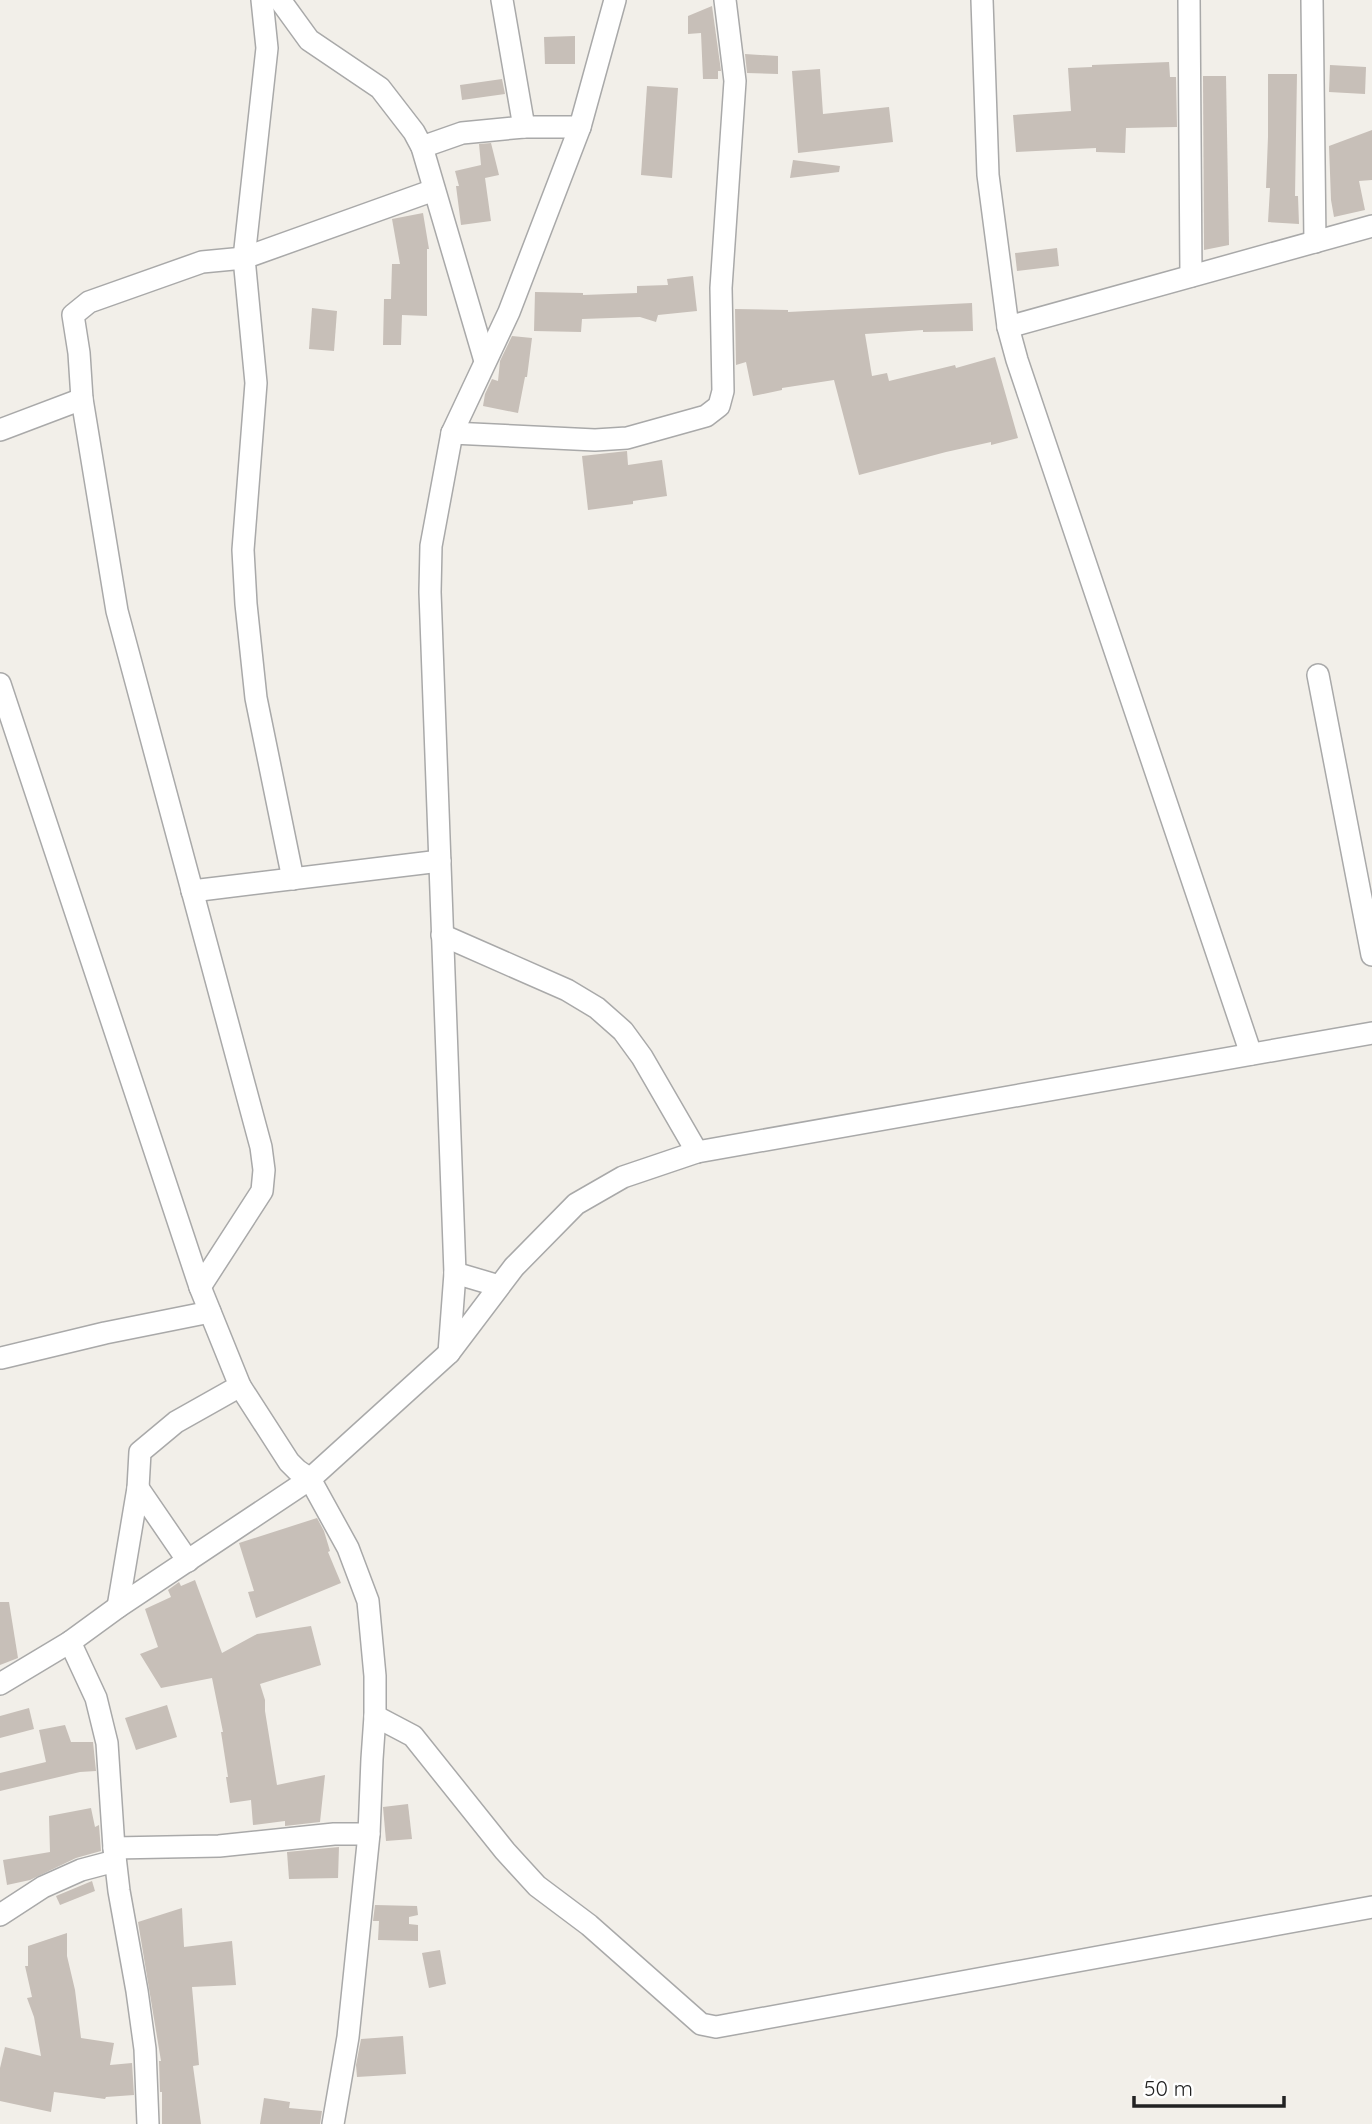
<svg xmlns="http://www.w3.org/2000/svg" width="1372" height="2124" font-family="Quicksand,sans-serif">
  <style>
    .building { fill: #c7bfb8 }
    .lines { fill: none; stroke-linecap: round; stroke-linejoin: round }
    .street-casing { stroke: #a9a9a9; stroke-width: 24 }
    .street { stroke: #fff; stroke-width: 21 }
  </style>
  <rect width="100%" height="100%" fill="#f2efe9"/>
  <g class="building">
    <polygon points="712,6 721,71 718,71 718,79 703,79 701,33 688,34 688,16"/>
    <polygon points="575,36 575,64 545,64 544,37"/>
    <polygon points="745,54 778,56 778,74 747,73"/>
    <polygon points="1169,62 1170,77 1176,77 1177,127 1126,128 1125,153 1096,152 1096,148 1016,152 1013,115 1071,111 1068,68 1092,67 1092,65"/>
    <polygon points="1330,65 1366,67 1365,94 1329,92"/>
    <polygon points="820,69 823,114 889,107 893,142 798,153 792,71"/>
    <polygon points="1268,74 1297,74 1295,196 1298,196 1299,224 1268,222 1270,188 1266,188 1268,137"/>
    <polygon points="1203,76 1226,76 1229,245 1204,250"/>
    <polygon points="502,79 505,94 462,100 460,85"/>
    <polygon points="647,86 678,88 672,178 641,175"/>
    <polygon points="1372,130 1372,180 1359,181 1365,210 1334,217 1331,200 1329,146"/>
    <polygon points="491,143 499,175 485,178 491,221 461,225 456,186 459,186 455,171 481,165 479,144"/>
    <polygon points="793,160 840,166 839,172 790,178"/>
    <polygon points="423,213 429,249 427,249 427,316 402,315 401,345 383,345 384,299 391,299 392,264 400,264 392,219"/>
    <polygon points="1057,248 1059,266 1017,271 1015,253"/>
    <polygon points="693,276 697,311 658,315 656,322 640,317 582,319 581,332 534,331 535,292 583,293 583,295 637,293 637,286 668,285 667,279"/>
    <polygon points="972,303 973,331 923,332 923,330 865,334 872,376 887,373 889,381 955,365 956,368 995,357 1018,438 991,445 991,442 946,452 859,475 834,380 782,388 782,390 753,396 746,362 736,365 735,309 788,310 788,312"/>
    <polygon points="312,308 337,311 334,351 309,349"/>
    <polygon points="512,336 532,338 527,377 525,377 518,413 483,406 485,394 492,379 498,381 500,361"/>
    <polygon points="627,451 628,465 662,460 667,496 633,501 633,504 588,510 582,456"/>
    <polygon points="317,1518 324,1531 330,1551 328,1552 341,1583 256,1618 248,1592 254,1591 239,1543"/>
    <polygon points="195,1580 222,1653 257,1634 311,1626 321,1665 260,1684 265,1700 265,1711 277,1785 325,1775 320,1822 285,1826 285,1821 253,1825 251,1800 230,1803 226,1777 228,1777 221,1732 223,1732 212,1678 161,1688 140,1654 158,1647 145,1609 171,1597 168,1590 179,1582 181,1586"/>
    <polygon points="0,1602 9,1602 18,1658 0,1665"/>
    <polygon points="167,1705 177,1737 136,1750 125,1718"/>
    <polygon points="29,1708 34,1729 0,1738 0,1716"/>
    <polygon points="65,1725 71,1742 93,1742 96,1771 80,1772 0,1791 0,1773 46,1762 39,1730"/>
    <polygon points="408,1804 412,1839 386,1841 383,1807"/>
    <polygon points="91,1808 95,1827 99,1825 101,1851 76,1858 30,1880 7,1885 3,1860 50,1852 49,1816"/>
    <polygon points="339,1847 338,1878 289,1879 287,1852"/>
    <polygon points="92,1881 95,1891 60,1905 56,1896"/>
    <polygon points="375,1905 417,1906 418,1915 409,1917 409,1924 418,1925 418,1941 378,1940 379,1921 373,1921"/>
    <polygon points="182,1908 184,1947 232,1941 236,1985 192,1987 199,2065 193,2066 201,2124 162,2124 162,2092 160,2092 159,2061 161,2061 138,1922"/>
    <polygon points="67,1933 67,1956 75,1990 81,2038 114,2043 110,2065 132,2063 134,2095 106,2097 105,2099 54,2092 51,2112 0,2101 0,2068 5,2047 41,2056 34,2017 27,1998 32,1997 25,1966 28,1966 28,1946"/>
    <polygon points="440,1950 446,1984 429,1988 422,1953"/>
    <polygon points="403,2036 406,2074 357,2077 356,2065 361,2039"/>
    <polygon points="264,2098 290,2102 289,2108 322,2111 320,2124 260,2124"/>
  </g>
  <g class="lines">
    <defs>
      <g id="street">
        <polyline points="262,0 267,48 244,258 256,383 243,550 246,604 256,698 293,879"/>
        <polyline points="280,0 309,40 380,88 414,132 422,147 485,361"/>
        <polyline points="502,0 524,127"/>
        <polyline points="982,0 988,175 1008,327 1017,360 1251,1054"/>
        <polyline points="1189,0 1191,276"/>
        <polyline points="1312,0 1315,242"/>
        <polyline points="422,147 462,133 524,127 580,127"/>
        <polyline points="1008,327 1372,226"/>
        <polyline points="0,430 82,399"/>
        <polyline points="452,433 595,440 627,438 706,416 719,406 723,391 721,288 735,81 725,0"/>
        <polyline points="1318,675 1372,955"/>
        <polyline points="0,684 200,1287 240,1386 289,1462 297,1470 310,1479 348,1548 368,1601 375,1676 375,1716 372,1759 369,1834 348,2037 333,2124"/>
        <polyline points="192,891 440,861"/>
        <polyline points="442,935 567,990 597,1008 623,1031 642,1057 697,1152"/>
        <polyline points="455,1273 499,1286"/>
        <polyline points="200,1287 262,1191 264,1170 261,1147 117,611 82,399 79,353 73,315 89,302 202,262 244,258 434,190"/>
        <polyline points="449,1353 455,1273 430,592 431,546 452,433 509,312 580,127 615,0"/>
        <polyline points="1,1358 105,1333 210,1312"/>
        <polyline points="138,1488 188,1561"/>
        <polyline points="118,1607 138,1488 140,1452 176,1422 240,1386"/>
        <polyline points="70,1642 96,1698 107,1743 114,1848 119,1891 137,1991 145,2049 148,2124"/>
        <polyline points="0,1684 70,1642 118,1607 310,1479 449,1353 514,1267 576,1204 623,1177 697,1152 1372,1033"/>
        <polyline points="375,1716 413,1736 505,1851 537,1886 589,1925 701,2024 716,2027 1372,1907"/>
        <polyline points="114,1848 219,1846 334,1834 369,1834"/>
        <polyline points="0,1915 43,1887 81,1870 115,1861"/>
      </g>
    </defs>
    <use href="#street" class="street-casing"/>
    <use href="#street" class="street"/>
  </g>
  <path d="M1134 2096v10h150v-10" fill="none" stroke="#222222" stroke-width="3.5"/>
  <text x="1144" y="2096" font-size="21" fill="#222222" stroke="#ffffff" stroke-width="5" paint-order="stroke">50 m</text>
</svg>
